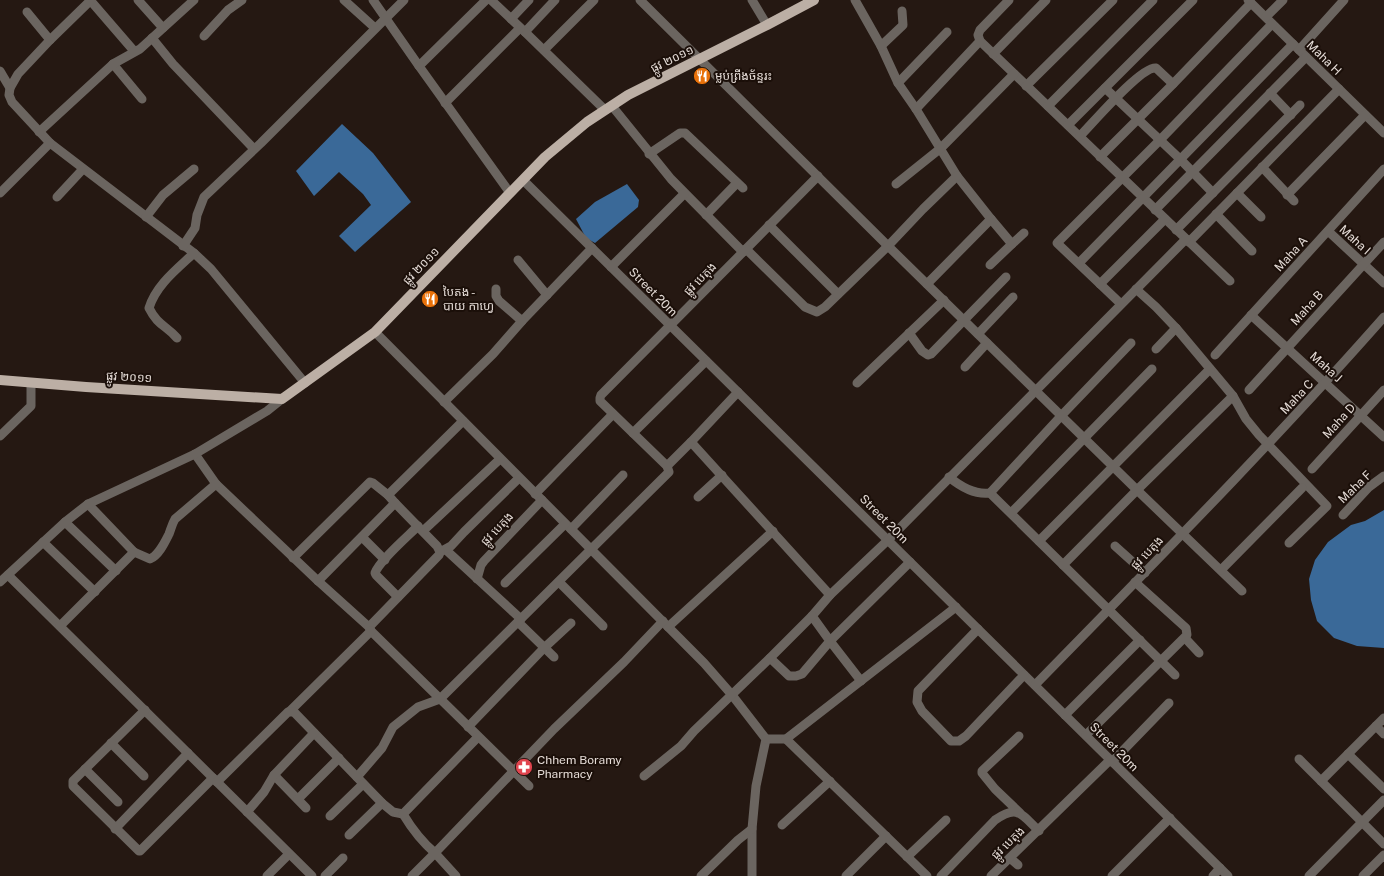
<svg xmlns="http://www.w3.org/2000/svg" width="1384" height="876" font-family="'Public Sans','Noto Sans Khmer',sans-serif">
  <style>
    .water { fill: #3a6998 }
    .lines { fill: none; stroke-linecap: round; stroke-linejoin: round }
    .minor { stroke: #6b6560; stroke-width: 9 }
    .major { stroke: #bcafa5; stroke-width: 10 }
    .labels { text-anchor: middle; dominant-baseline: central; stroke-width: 4; stroke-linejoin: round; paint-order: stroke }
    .street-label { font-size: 12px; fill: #e4dbd6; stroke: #1b0f09 }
    .poi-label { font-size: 12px; fill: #e4dbd6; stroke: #1b0f09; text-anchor: start }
  </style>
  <rect width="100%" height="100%" fill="#251812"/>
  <g class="water">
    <polygon points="342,124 373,153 411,202 355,252 339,236 371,205 363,194 339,172 314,196 296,171"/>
    <polygon points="627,184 639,200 638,207 595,243 586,238 576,219 595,202"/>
    <polygon points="1384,510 1384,648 1357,646 1334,638 1317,621 1311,600 1309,579 1315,560 1328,542 1351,525 1365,521"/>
  </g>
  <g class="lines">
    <g class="minor">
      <polyline points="90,0 134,51"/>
      <polyline points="91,0 50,40 18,74 10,88 9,95 12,102 50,143 194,253 211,269 305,383"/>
      <polyline points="138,0 163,28"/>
      <polyline points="344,0 375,28"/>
      <polyline points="373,0 419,66"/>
      <polyline points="486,0 419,66 510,193"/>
      <polyline points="491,0 525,32 555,0"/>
      <polyline points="640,0 888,246 1137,490 1242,591"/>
      <polyline points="752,0 767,25"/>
      <polyline points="855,0 881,46 898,83 916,109 957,176 991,219 1012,244 990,265"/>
      <polyline points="1009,0 980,30 978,35 980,41 1230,281"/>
      <polyline points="1248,0 1384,133"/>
      <polyline points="27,12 50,40"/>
      <polyline points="1266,17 1283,0"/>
      <polyline points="511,19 529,0"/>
      <polyline points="525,32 605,110"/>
      <polyline points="204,36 228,10 242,0"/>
      <polyline points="152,38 173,64 254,149"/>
      <polyline points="881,46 901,27 903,25 902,11"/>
      <polyline points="544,50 594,0"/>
      <polyline points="1299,50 1344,0"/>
      <polyline points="993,54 1046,0"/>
      <polyline points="113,64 142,99"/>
      <polyline points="0,71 10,88"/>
      <polyline points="898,83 947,32"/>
      <polyline points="1026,86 1113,0"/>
      <polyline points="1105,88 1180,159 1213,193"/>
      <polyline points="1270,93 1291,115"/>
      <polyline points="445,103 520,28"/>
      <polyline points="612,106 671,179 743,252"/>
      <polyline points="1048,106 1153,0"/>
      <polyline points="916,109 980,41"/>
      <polyline points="1068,125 1193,0"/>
      <polyline points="39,132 113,64 140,49 194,0"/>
      <path d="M1080 136C1092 124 1141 66 1156 68L1173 84"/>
      <polyline points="649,154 680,133 685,133 743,188"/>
      <polyline points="1100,157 1173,84 1251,3"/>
      <polyline points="1262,167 1294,201"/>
      <polyline points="818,176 746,249 805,307 817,312 825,307 888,246 923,209 957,176"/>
      <polyline points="523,180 1228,876"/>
      <polyline points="896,184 941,148 1014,74"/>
      <polyline points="0,193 50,143"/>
      <polyline points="1237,193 1261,217"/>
      <polyline points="1287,195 1365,115"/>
      <polyline points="57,197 83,169"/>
      <polyline points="1155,210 1306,57"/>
      <polyline points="1216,214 1252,251"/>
      <polyline points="706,215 737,183"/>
      <polyline points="146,217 163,195 194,169"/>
      <polyline points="769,225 838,294"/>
      <polyline points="1176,230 1300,105"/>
      <polyline points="1328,231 1384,283"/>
      <polyline points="1189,242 1339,89"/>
      <polyline points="1012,244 1024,233"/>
      <polyline points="183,246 195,228 197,215 204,197 261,143 404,0"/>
      <polyline points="518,260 547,295"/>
      <polyline points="1079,263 1293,44"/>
      <polyline points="611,267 684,194"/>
      <polyline points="927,284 991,219"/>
      <polyline points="1100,284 1165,219"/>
      <polyline points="496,289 496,296 499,301 522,321 592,248"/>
      <polyline points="1136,289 1156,307 1176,328 1233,396 1246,419 1259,435 1327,506 1289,543"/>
      <polyline points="1121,304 1057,243 1160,140 1272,24"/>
      <polyline points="1251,315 1384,437"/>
      <polyline points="375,332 704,663 732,695 766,739 756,786 752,829 752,876"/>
      <polyline points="909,333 922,351 928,355 931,354 1006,277"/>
      <polyline points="978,334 1013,297"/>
      <path d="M177 338C166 325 158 326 149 308 156 285 177 269 194 253"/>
      <polyline points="1156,349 1176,328"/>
      <polyline points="1215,355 1384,169"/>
      <polyline points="965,367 987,343"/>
      <polyline points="857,383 944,300"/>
      <polyline points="1249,390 1384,242"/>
      <polyline points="444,402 493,354 522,321"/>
      <polyline points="633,433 706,361"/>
      <polyline points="0,436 31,406 31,383"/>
      <polyline points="691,442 830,595"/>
      <polyline points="195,454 216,484 318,581 369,627 371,631 529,786"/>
      <polyline points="667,466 691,442 738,392"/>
      <polyline points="1312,469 1384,390"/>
      <path d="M949 477C961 487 975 495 990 493L1175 675"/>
      <polyline points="990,493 1061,416 1131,343"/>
      <polyline points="535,494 613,414"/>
      <polyline points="698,497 722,475"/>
      <path d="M88 504 134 552 150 559C159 555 165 542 169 534 171 529 172 524 175 519L216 484"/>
      <polyline points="1011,513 1152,369"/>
      <polyline points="1343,515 1369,487 1384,476"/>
      <polyline points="65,522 116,571"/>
      <polyline points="571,529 623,475"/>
      <polyline points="423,531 500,459"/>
      <polyline points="362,537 385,560"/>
      <polyline points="1039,541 1210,369"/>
      <polyline points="43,542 95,592"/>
      <polyline points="1115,546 1145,573"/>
      <polyline points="446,550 521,619"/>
      <polyline points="440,552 451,546 464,532 519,478"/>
      <polyline points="293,558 370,482 373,483 388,495"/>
      <polyline points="1063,565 1137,490 1233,396"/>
      <polyline points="1221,570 1302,488"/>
      <polyline points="8,575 312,876"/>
      <polyline points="477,579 481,565 484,561 542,500"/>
      <polyline points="318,581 395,503 388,495 463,421"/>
      <polyline points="0,582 65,522 88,504 195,454 267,411 282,399"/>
      <polyline points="559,582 603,626"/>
      <polyline points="505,583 565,524"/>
      <path d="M398 597 376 575 375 573C379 561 408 536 418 526"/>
      <polyline points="518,622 554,657"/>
      <polyline points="60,626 134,552"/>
      <polyline points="369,627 439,555 440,552 437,546 395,503"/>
      <polyline points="668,627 773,531"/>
      <polyline points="978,629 918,691 917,702 922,711 951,741 959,741 966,736 1024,675"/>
      <polyline points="1185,638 1199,653"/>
      <polyline points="770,658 789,676 796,676 802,674 830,641 812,616 830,595 888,540 1186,239"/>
      <polyline points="861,681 830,641 910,562"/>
      <path d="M1035 685C1153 564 1272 444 1384 317"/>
      <polyline points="145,710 73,781 73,786 139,851 140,851 213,778"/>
      <polyline points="290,711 371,631"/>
      <polyline points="1065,715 1140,640"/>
      <polyline points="1376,726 1384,734"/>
      <polyline points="468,727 544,648 571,623"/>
      <polyline points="1086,735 1187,635 1186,628 1135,582"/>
      <polyline points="1019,736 982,771 982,773 995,789 1020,813"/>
      <polyline points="766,739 786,739 956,607"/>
      <polyline points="786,739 927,876"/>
      <polyline points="111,743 144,776"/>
      <polyline points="1348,754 1384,789"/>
      <polyline points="1299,759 1384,844"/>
      <polyline points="1112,762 1169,703"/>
      <polyline points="85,769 118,802"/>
      <polyline points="274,775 306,808"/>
      <polyline points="644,776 681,746 694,731 770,658 812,616"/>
      <polyline points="357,777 382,748 393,727 418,707 440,699 669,472 667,466 600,401 600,398 601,395 746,249"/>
      <polyline points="1321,781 1384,718"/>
      <polyline points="217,782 288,712 294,712 382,803 393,812 403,814"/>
      <polyline points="298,799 339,758"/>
      <polyline points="247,812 264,792 274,775 314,733"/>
      <path d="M403 814C412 829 421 841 435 853L554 729 624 662 663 621"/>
      <polyline points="403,814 478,737"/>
      <polyline points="330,816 363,784"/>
      <polyline points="782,825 830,781"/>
      <polyline points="115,829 188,753"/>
      <polyline points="349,835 382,803"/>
      <polyline points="907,857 946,820"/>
      <polyline points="1010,858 1018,865"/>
      <polyline points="267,876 289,854"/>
      <polyline points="325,876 343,858"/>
      <polyline points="412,876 435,853 456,876"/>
      <polyline points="701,876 738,840 752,829"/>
      <polyline points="846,876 886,836"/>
      <path d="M941 876 995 820C1018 804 1021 814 1039 831"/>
      <polyline points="991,876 1110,760"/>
      <polyline points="1112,876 1170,818"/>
      <polyline points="1213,876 1220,868"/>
      <polyline points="1309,876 1384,800"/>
      <polyline points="1363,876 1384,855"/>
    </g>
    <polyline class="major" points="0,380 86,387 282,399 375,332 545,157 587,122 628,95 767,25 814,0"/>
  </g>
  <defs>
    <symbol id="restaurant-disc" viewBox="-11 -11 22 22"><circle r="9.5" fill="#e8710a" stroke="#1b0f09"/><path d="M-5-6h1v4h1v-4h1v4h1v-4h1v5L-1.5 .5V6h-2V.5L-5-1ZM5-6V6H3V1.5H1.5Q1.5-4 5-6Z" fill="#fff"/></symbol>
    <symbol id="pharmacy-disc" viewBox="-11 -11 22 22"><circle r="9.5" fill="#e0444e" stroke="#1b0f09"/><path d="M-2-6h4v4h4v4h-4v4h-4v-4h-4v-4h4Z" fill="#fff"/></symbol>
  </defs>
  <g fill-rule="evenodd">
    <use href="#restaurant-disc" x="692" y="66" width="20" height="20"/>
    <use href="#restaurant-disc" x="420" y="289" width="20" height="20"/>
    <use href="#pharmacy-disc" x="514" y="757" width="20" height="20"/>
  </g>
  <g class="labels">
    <g class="street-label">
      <text transform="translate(1324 58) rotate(44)">Maha H</text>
      <text transform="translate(672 59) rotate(-26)">ផ្លូវ ២០១១</text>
      <text transform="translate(1355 240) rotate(42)">Maha I</text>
      <text transform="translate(1291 254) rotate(-48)">Maha A</text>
      <text transform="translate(421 266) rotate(-46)">ផ្លូវ ២០១១</text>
      <text transform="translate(700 279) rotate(-45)">ផ្លូវ បេតុង</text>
      <text transform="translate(653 292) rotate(45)">Street 20m</text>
      <text transform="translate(1307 308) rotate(-48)">Maha B</text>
      <text transform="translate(1326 367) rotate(42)">Maha J</text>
      <text transform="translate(129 377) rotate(3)">ផ្លូវ ២០១១</text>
      <text transform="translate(1297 397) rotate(-47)">Maha C</text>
      <text transform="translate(1339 421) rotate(-48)">Maha D</text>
      <text transform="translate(1355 487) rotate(-44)">Maha F</text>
      <text transform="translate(884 519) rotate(45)">Street 20m</text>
      <text transform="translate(497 529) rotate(-46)">ផ្លូវ បេតុង</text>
      <text transform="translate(1147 553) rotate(-46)">ផ្លូវ បេតុង</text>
      <text transform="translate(1114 747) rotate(45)">Street 20m</text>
      <text transform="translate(1008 843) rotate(-44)">ផ្លូវ បេតុង</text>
    </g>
    <g class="poi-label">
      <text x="715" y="76">ម្លប់ព្រីងច័ន្ទរះ</text>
      <text x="443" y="292">បៃតង -<tspan x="443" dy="14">បាយ កាហ្វេ</tspan></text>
      <text x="537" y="760">Chhem Boramy<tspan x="537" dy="14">Pharmacy</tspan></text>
    </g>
  </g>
</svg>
